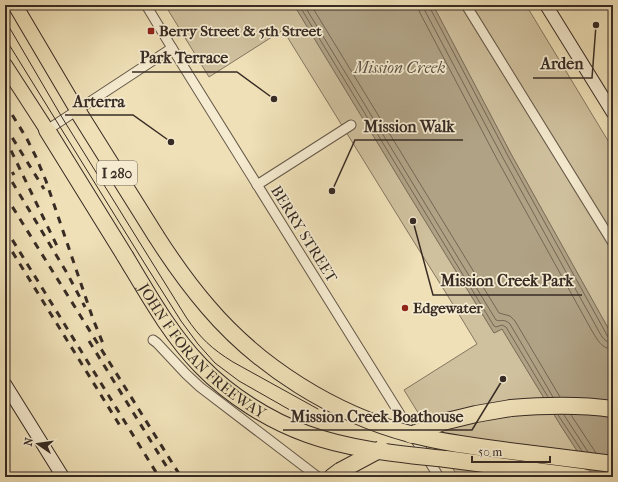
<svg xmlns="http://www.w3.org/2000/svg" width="618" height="482" font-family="'IM FELL French Canon',serif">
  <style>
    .green { fill: #d0c19e; stroke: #847661 }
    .water { fill: #b0a285; stroke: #80725e }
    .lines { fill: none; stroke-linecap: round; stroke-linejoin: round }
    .shore { stroke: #746654; stroke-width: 1 }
    .street-casing { stroke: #655849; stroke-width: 11 }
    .secondary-casing { stroke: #372b24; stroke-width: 14 }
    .primary-casing { stroke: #372b24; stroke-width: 16 }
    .highway-casing { stroke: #372b24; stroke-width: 18 }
    .street { stroke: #f5ebd0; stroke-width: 9 }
    .secondary { stroke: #f5ebd0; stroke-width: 12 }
    .primary { stroke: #efe0b7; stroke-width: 14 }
    .highway { stroke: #efe0b7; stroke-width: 16 }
    .tram { stroke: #372b24; stroke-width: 1 }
    .rail { stroke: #372b24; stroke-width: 3; stroke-dasharray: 7 7; stroke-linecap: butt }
    .highway-bridge-casing { stroke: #372b24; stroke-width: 18; stroke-linecap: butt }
    .highway-bridge { stroke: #efe0b7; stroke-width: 16 }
    .poi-dot { fill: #8f2418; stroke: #f5ebd0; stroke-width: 1.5 }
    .labels { text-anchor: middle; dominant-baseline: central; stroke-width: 3.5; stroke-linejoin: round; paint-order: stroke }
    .shield { fill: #f5ebd0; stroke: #706558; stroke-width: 1 }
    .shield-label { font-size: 14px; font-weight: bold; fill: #372b24 }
    .poi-label { font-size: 15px; font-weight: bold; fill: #372b24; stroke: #f5ebd0; text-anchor: start }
    .street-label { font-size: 15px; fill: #372b24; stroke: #f5ebd0 }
    .water-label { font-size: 16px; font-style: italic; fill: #5b4f41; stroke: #f5ebd0 }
    .leader { fill: none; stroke: #372b24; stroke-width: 1.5 }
    .callout-dot { fill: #372b24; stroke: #f5ebd0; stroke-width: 1.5 }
    .callout-label { font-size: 16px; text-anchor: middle; font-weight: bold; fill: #372b24; stroke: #f5ebd0; stroke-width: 3.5; stroke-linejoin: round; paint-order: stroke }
  </style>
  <rect width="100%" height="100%" fill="#efe0b7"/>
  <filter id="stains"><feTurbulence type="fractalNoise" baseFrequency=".005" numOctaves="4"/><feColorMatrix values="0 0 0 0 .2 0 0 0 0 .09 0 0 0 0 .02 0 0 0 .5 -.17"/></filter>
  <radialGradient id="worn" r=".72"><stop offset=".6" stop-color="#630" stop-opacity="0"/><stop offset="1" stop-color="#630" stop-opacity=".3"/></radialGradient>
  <g class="green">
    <polygon points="165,5 294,5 408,193 494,333 502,329 561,426 594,477 458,477 404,390 477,344 446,293 414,242 283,30 209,77"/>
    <polygon points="433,5 526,5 613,149 613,337 511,154"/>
  </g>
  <polygon class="water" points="294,5 433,5 511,154 613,337 613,477 594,477 561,426 502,329 494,333 408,193"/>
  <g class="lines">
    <g class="shore">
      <polyline points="299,5 494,326 496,327 502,325 506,327 548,397"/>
      <path d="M304 5 496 320C501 322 504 318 510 324L553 397"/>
      <polyline points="311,5 499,313 510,316 515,321 560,397"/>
      <path d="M418 5 420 13 498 161 592 331C598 340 601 349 613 349"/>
      <path d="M424 5 425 11 503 158 597 328C601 335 604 343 613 343"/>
      <polyline points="429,5 430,8 508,156 602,326 608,337 613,338"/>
      <polyline points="558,415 582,451"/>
      <polyline points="564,415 588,452"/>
      <polyline points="571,415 596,453"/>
    </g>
    <defs>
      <g id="street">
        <polyline points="146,5 172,48 439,477"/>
        <polyline points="466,5 613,243"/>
        <polyline points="47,130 172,48"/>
        <polyline points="257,185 351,125"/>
        <polyline points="153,340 157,343 186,374 200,387 318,477"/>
      </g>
      <g id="secondary">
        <polyline points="546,5 613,113"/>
        <polyline points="5,384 63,477"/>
      </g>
      <g id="primary">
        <polyline points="15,5 77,110"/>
        <polyline points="5,65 47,130"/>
      </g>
      <g id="highway">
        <polyline points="77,110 156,236"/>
        <polyline points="47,130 125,256"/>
        <path d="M511 408C546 405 578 404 613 409"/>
        <polyline points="332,477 340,471"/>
      </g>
    </defs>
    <use href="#street" class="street-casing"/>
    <use href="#secondary" class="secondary-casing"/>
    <use href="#primary" class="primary-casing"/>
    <use href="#highway" class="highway-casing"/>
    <use href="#street" class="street"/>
    <use href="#secondary" class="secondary"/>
    <use href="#primary" class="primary"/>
    <use href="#highway" class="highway"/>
    <g class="tram">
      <path d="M5 20 63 119 186 317C200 338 212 349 233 362L318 409"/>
      <polyline points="5,38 145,264 181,321 198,344 215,363 239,381 311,422"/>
    </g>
    <g class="rail">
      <polyline points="5,103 27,139 36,157 46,181 93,319 104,346"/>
      <polyline points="5,126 44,189"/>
      <polyline points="5,138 57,246"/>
      <polyline points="5,160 14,175"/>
      <polyline points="5,170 67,273 85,307"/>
      <polyline points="5,195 181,477"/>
      <polyline points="5,228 159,477"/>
      <polyline points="5,240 122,429"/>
      <polyline points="89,341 173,477"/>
    </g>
    <defs>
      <g id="highway-bridge">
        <path d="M156 236C172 261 189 285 208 307 259 367 334 414 410 434 440 442 471 446 502 450 539 455 576 459 613 464"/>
        <path id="s1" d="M125 256C148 294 170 334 201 366 229 395 268 420 307 434 351 450 400 454 446 459 491 465 536 471 582 477"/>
        <polyline points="411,435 443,422 476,414 511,408"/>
        <polyline points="340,471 381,449"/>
      </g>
    </defs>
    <use href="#highway-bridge" class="highway-bridge-casing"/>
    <use href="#highway-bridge" class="highway-bridge"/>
  </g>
  <g class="poi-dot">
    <rect x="147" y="27" width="8" height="8" rx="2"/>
    <circle cx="405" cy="308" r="4"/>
  </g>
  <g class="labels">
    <rect class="shield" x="97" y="161" width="40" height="24" rx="3"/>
    <g class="shield-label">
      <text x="117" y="173">I 280</text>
    </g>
    <g class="poi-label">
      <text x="159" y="31">Berry Street &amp; 5th Street</text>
      <text x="413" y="308">Edgewater</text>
    </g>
    <g class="street-label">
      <text transform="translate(304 234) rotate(58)">BERRY STREET</text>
      <text stroke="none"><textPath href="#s1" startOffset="124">JOHN F FORAN FREEWAY</textPath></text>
    </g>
    <g class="water-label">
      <text x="400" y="67">Mission Creek</text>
    </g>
  </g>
  <path class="leader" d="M274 99L237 72H132M596 25L592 78H533M171 142L133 115H65M332 191L355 140H463M413 221L433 295H582M503 379L472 430H283"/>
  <g class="callout-dot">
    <circle cx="274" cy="99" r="4"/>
    <circle cx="596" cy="25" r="4"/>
    <circle cx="171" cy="142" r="4"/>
    <circle cx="332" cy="191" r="4"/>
    <circle cx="413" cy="221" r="4"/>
    <circle cx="503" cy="379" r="4"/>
  </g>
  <g class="callout-label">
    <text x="184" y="63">Park Terrace</text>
    <text x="562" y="69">Arden</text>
    <text x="99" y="107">Arterra</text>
    <text x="409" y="132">Mission Walk</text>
    <text x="507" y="286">Mission Creek Park</text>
    <text x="377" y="422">Mission Creek Boathouse</text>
  </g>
  <rect width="618" height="482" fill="none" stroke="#efe0b7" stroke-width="20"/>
  <rect x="6" y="6" width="606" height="470" fill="none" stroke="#372b24" stroke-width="2"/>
  <rect x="10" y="10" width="598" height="462" fill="none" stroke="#372b24"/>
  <g transform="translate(38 444) rotate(283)" stroke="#f5ebd0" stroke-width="3" paint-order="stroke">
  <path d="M0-3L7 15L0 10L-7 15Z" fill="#372b24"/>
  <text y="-6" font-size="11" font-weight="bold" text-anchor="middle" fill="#372b24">N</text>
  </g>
  <path d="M472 456v6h78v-6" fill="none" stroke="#372b24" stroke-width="2"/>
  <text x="478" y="456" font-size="12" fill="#372b24" stroke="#f5ebd0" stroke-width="3" paint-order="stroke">50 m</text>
  <rect width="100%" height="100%" filter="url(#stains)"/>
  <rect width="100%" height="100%" fill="url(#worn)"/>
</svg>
